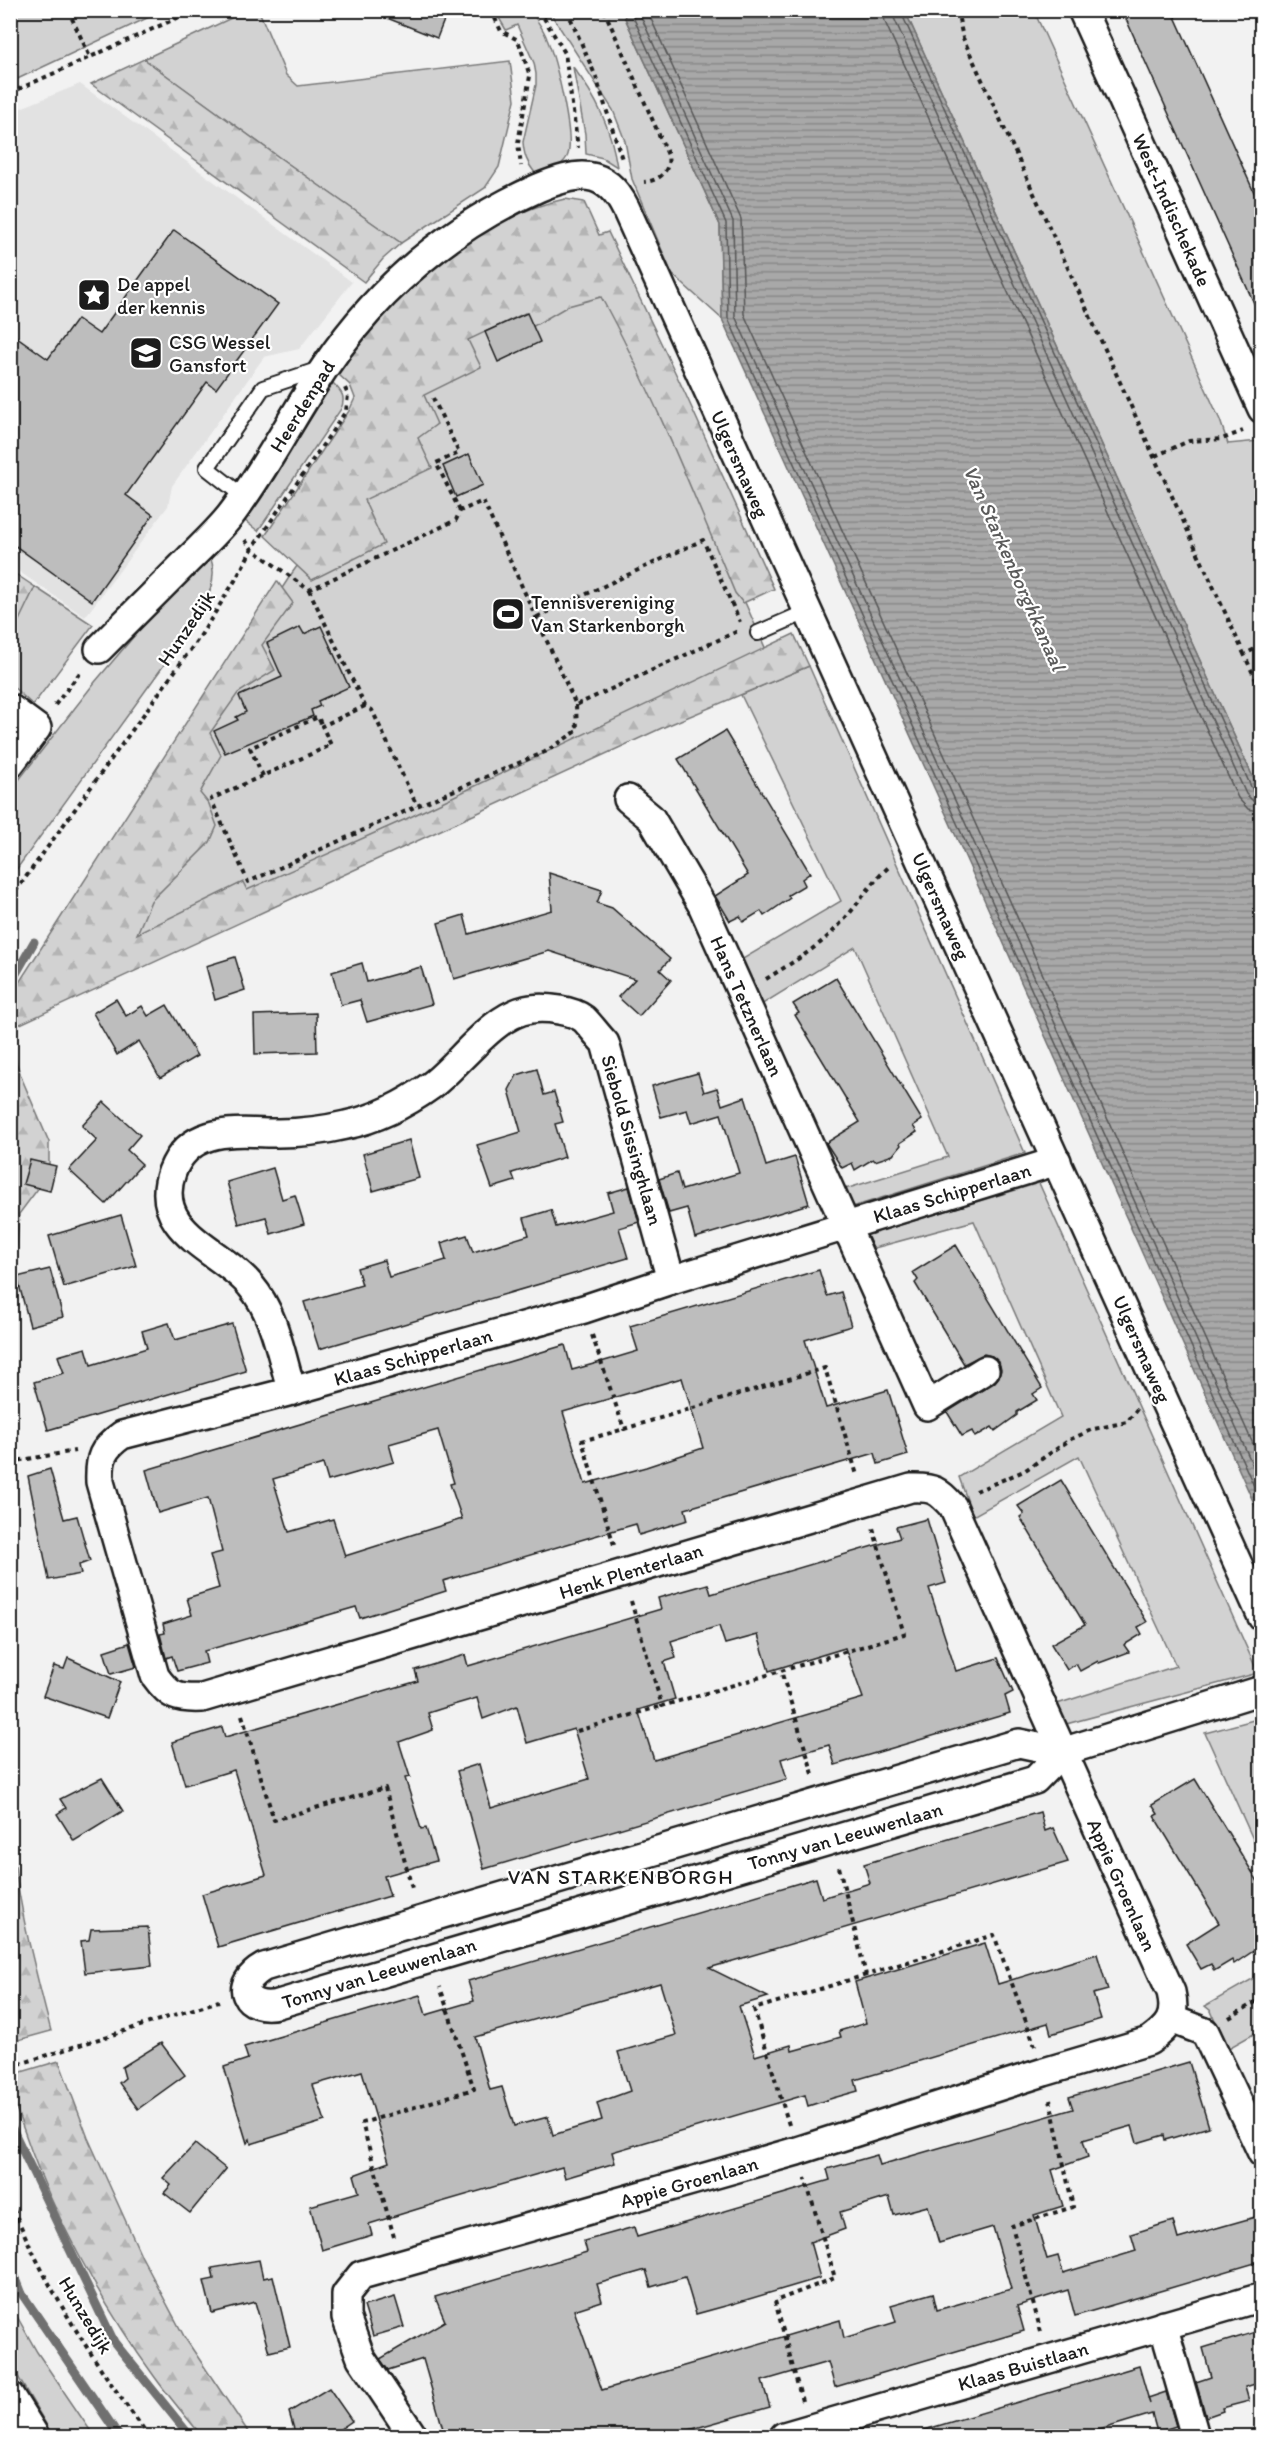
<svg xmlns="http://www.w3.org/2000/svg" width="1272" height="2447" font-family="Itim,sans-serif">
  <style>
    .built { fill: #e2e2e2 }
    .grass { fill: #d2d2d2; stroke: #777; stroke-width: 1.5 }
    .forest { fill: url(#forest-firs); stroke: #777; stroke-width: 1.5 }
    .water { fill: url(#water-rules); stroke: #707070; stroke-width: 1.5 }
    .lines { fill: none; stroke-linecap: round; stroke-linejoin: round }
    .shore { stroke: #545454; stroke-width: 1.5 }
    .stream { stroke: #707070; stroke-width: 9 }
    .building { fill: #bdbdbd; stroke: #1c1c1c; stroke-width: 1.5; fill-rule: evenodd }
    .lane-casing { stroke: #1c1c1c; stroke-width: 18 }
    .street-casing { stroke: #1c1c1c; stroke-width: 32 }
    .path { stroke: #1c1c1c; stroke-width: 4; stroke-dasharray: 4.5 4.5; stroke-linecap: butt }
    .lane { stroke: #fff; stroke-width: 14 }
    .street { stroke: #fff; stroke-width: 27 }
    .labels { text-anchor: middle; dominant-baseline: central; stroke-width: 4.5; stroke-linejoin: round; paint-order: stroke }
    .street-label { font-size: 20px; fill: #1c1c1c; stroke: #fff }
    .poi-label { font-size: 20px; fill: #1c1c1c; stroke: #fff; text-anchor: start }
    .water-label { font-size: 21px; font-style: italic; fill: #5b5b5b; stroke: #fff }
    .neighbourhood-label { font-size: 21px; letter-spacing: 1.5px; fill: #1c1c1c; stroke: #fff }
  </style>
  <defs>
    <pattern id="forest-firs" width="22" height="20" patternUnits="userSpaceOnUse" patternTransform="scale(1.5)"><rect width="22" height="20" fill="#d2d2d2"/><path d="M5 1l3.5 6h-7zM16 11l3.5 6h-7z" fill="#b4b4b4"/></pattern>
    <pattern id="water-rules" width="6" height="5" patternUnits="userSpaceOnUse" patternTransform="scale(1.5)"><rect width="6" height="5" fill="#a8a8a8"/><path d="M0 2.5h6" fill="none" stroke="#888"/></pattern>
  </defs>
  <rect width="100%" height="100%" fill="#f2f2f2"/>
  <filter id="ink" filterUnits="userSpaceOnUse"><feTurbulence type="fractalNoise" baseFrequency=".0167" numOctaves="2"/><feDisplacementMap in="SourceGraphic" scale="12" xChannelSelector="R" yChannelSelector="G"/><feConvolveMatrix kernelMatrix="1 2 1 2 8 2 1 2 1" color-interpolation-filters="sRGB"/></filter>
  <g filter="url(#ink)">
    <polygon class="built" points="80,84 352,282 299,349 264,357 172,486 168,506 85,617 11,566 11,112"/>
    <g class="grass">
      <polygon points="11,10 162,10 162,11 11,82"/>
      <polygon points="246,11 259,11 286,75 298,86 510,61 515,100 499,167 485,188 401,243 280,158 144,59"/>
      <path d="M495 11H531C536 20 544 29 547 39 555 58 576 140 567 157 561 168 546 173 535 173 527 163 524 155 523 142L536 85V74L534 63 517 25 506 30Z"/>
      <polygon points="549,11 624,11 625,18 720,225 722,319 672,274 632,179 625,141 613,110"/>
      <polygon points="905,11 1034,11 1220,420 1228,444 1259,441 1261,446 1261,795"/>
      <path d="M573 67C597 98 611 128 617 167L603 158 586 154 585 134Z"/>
      <polygon points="598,271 767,652 101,961 72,913 290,576 462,334"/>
      <path d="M333 383C342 392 346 397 341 409L258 531 244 520 260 499Z"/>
      <path d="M210 556C221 584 201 609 187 633L11 877V790L95 682 186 575Z"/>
      <polygon points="35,587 93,625 33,705 11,685 11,634"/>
      <polygon points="809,666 1025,1153 846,1209 839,1191 948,1157 855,947 761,1005 741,960 841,901 741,695"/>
      <polygon points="1039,1183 1258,1673 1066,1724 1057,1704 1176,1666 1079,1456 973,1516 959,1477 1061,1417 974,1221 863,1251 857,1238"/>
      <polygon points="1261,1718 1262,1718 1261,1857 1205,1733"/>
      <polygon points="1261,1974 1261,2030 1227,2049 1211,2011 1205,2006"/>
      <polygon points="10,2304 37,2352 94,2436 53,2436 11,2365"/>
    </g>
    <g class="forest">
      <polygon points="144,59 280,158 401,243 383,259 364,282 91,84"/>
      <path d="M565 199 584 202 599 235 608 232 685 393 774 589 743 603 735 593C693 493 653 392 601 297L568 306 532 327 525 313 468 340 481 367 424 395 437 424 418 438 432 468 364 500 384 544 312 580 265 536 349 411 355 398 350 385 338 374C349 356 361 338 375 322 420 269 496 213 565 199Z"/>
      <polygon points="11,571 35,587 12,635 10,634"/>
      <polygon points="277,581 293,603 262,645 275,670 238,693 210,733 221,755 200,793 209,804 217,826 210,842 151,901 137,934 243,882 247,890 406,819 794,634 809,666 664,727 18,1025 11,1047 22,1079 49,1142 49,1174 19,1214 11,1339 11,995"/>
      <polygon points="11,1559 15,1559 18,1574 12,1575 17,1597 14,1678 11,1689"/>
      <path d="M10 1811C13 1886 32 1958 51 2031L11 2042Z"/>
      <path d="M59 2061 88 2138 142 2257 185 2338 251 2436H202C186 2417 169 2397 154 2376 105 2309 53 2215 26 2136 19 2116 10 2096 11 2075Z"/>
    </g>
    <polygon class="water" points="624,11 905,11 1261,795 1261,1519 950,823 722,319 720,225 625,18"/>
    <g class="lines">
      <g class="shore">
        <polyline points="630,10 726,223 728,318 956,821 1262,1504"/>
        <polyline points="638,10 733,221 735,316 963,818 1262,1486"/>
        <polyline points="647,10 741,219 744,314 971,814 1262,1464"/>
        <polyline points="883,10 885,22 1238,798 1248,809 1262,812"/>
        <polyline points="892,10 894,18 1246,794 1253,801 1262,803"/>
        <polyline points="900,10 1253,791 1262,795"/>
      </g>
      <g class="stream">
        <polyline points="10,984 34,942"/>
        <polyline points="10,2124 114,2342 190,2436"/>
        <polyline points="10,2264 22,2294 119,2436"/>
      </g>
    </g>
    <g class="building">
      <polygon points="372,10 448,10 437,38 372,12"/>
      <polygon points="1122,10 1172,10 1262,210 1262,321"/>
      <polygon points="174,230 278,304 216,389 207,382 126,495 153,515 92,601 10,542 10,332 48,359 77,319 99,334"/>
      <polygon points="527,313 540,342 498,362 485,332"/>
      <polygon points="469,454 483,485 456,497 443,466"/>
      <polygon points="321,626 349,687 318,701 320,706 311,710 313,716 225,753 214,731 238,720 236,717 246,712 239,696 282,677 267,643 300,627 304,634"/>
      <polygon points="725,731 810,873 802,879 805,885 788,895 790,898 764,916 761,911 743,922 740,916 730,921 715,896 748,875 678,759"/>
      <polygon points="549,873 602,890 597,903 612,908 670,959 660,970 671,980 639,1016 618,997 635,979 549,951 454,979 438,923 464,915 469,934 552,910"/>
      <polygon points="235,957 245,990 215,1000 206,966"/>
      <polygon points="362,963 367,982 421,967 432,1004 367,1022 360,1000 341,1005 332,972"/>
      <polygon points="836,978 922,1120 913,1126 917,1132 900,1143 901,1145 893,1155 875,1161 873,1159 855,1170 852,1163 842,1168 826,1143 860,1122 795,1015 799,1013 793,1004"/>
      <polygon points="116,999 126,1016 142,1006 148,1016 167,1005 197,1056 160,1078 139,1041 117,1055 93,1013"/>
      <polygon points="316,1013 317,1052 255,1054 254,1015"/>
      <polygon points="537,1069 544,1095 554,1092 563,1122 555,1124 565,1157 512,1173 515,1181 492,1188 477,1145 521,1132 509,1090 517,1075"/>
      <polygon points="698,1073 704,1092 717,1088 722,1105 745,1097 766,1166 795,1157 809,1204 695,1238 687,1208 669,1213 659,1179 677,1173 682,1190 739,1173 721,1114 691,1123 687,1110 661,1117 652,1086"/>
      <polygon points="104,1102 140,1135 127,1150 142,1164 106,1204 69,1170 97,1140 82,1126"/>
      <polygon points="409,1140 419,1178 373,1191 363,1154"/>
      <polygon points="30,1160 56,1166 50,1191 23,1184"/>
      <polygon points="273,1168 282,1199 295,1195 304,1224 271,1234 266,1217 239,1224 227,1182"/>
      <polygon points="629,1187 639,1222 619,1228 628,1258 319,1349 304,1302 362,1285 357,1268 384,1260 389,1277 417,1269 446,1260 441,1243 467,1235 473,1252 529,1235 524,1218 551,1210 556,1227 613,1211 608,1193"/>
      <polygon points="121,1215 136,1266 64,1287 49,1236"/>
      <polygon points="956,1245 1042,1388 1033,1394 1037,1400 1017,1412 1017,1415 995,1431 992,1427 975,1437 972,1431 962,1436 947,1412 994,1383 999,1377 1001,1370 999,1362 992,1356 984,1354 964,1364 915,1283 918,1280 913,1272"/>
      <polygon points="50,1269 63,1317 30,1326 17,1277"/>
      <path d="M819 1270 827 1296 841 1292 851 1326 805 1340 826 1408 888 1390 908 1455 878 1464 875 1453 685 1509 688 1520 639 1535 636 1524 584 1539 443 1581 446 1591 360 1618 356 1607 204 1651 207 1663 177 1671 172 1656 166 1658 160 1634 165 1633 163 1624 192 1615 187 1598 219 1588 210 1555 222 1552 208 1498 158 1513 146 1470 565 1345 572 1370 608 1360 638 1351 630 1326ZM682 1378 703 1448 646 1467 585 1484 563 1412ZM438 1430 454 1483 450 1484 462 1519 345 1556 333 1519 289 1532 273 1479 323 1464 328 1481 394 1462 389 1444Z"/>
      <polygon points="169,1323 175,1340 232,1324 246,1371 48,1430 34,1382 64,1373 58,1356 86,1348 91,1365 147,1348 142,1331"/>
      <polygon points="50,1469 64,1519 77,1516 90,1561 79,1565 81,1574 49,1580 28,1476"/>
      <polygon points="1061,1480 1147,1622 1138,1627 1142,1634 1124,1645 1129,1652 1099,1663 1098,1661 1080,1671 1076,1664 1067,1670 1051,1644 1085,1625 1020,1517 1024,1514 1018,1506"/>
      <path d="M927 1519 946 1583 929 1588 956 1671 998 1658 1013 1692 1005 1696 1010 1713 835 1765 829 1745 781 1759 787 1779 484 1869 457 1771 479 1764 491 1808 589 1779 574 1729 527 1743 517 1706 483 1719 477 1698 453 1705 428 1713 433 1730 399 1742 410 1777 405 1778 421 1829 426 1828 436 1861 384 1876 390 1896 218 1947 202 1894 266 1875 234 1770 185 1785 172 1742 222 1727 225 1737 418 1681 415 1670 465 1655 468 1666 661 1609 658 1598 708 1584 711 1594 900 1538 896 1527ZM719 1626 725 1644 758 1635 769 1671 845 1648 863 1698 654 1760 638 1710 675 1699 664 1662 676 1658 671 1641Z"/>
      <polygon points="129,1643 136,1667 111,1674 104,1651"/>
      <polygon points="68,1658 120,1682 107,1718 43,1696 54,1666 64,1669"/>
      <polygon points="102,1778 123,1811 74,1841 57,1814 66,1808 60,1799"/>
      <polygon points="1195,1779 1262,1888 1262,1945 1234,1964 1232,1960 1214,1971 1211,1964 1201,1969 1186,1944 1219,1923 1154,1816 1158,1814 1152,1805"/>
      <path d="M1040 1812 1045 1831 1053 1828 1068 1862 709 1968 768 1997 739 2006 755 2056 791 2045 792 2051 817 2044 841 2037 839 2031 866 2023 855 1982 985 1943 998 1984 1097 1954 1108 1990 1093 1994 1101 2019 1051 2034 1048 2023 855 2080 858 2091 833 2098 808 2106 805 2095 612 2152 615 2163 565 2178 562 2167 421 2208 369 2224 372 2235 322 2250 310 2206 359 2192 354 2175 389 2162 362 2071 313 2085 325 2121 251 2144 250 2139 247 2143 224 2067 248 2059 244 2047 420 1995 426 2015 474 2001 468 1981 816 1878 822 1898 870 1883 864 1864ZM660 1983 676 2035 618 2052 630 2091 597 2103 602 2120 553 2135 548 2117 514 2126 502 2087 490 2090 475 2037Z"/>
      <polygon points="148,1927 152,1966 85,1973 81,1941 89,1940 91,1929"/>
      <polygon points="161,2043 185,2075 138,2109 119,2083 125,2078 122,2067"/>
      <path d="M1189 2062 1209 2127 1165 2140 1164 2135 1137 2143 1132 2126 1083 2140 1088 2157 1052 2170 1063 2206 1034 2215 1047 2259 1058 2256 1063 2273 1136 2251 1131 2234 1173 2221 1178 2239 1262 2215V2261L1075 2316 1068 2290 1017 2306 1024 2331 835 2387 828 2362 793 2372 762 2381 770 2407 668 2436H445L423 2359 388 2370 380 2359 445 2321 435 2297 587 2252 584 2241 634 2227 637 2237 830 2180 827 2169 877 2155 880 2165 1073 2109 1069 2097ZM889 2197 894 2215 928 2206 939 2243 993 2227 1011 2289 937 2310 933 2293 891 2305 896 2322 844 2338 840 2320 602 2390 574 2310 602 2301 597 2284 646 2270 651 2287 685 2277 696 2314 729 2305 820 2278 810 2242 845 2229 840 2212Z"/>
      <polygon points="195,2144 226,2169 190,2213 164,2193 171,2185 163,2178"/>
      <polygon points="259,2260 263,2278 273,2276 290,2347 269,2352 255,2302 212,2313 204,2281 214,2279 212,2268"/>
      <polygon points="395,2297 404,2327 373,2336 364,2306"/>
      <polygon points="1262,2330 1262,2382 1245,2387 1249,2401 1222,2408 1223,2411 1206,2417 1196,2382 1211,2377 1203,2348"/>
      <polygon points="1139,2366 1150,2404 1148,2398 1166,2392 1176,2426 1157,2432 1152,2414 1096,2431 1097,2436 925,2436 924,2430"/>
      <polygon points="329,2388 352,2421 330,2436 296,2436 289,2412"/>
    </g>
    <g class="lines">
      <defs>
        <g id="lane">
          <polyline points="244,497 207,468 263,388 320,369"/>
          <polyline points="758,633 806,612"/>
        </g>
        <g id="street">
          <polyline points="1082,10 1262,409"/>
          <path d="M99 649C129 619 159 589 189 559 203 545 218 531 230 516 266 469 292 416 325 367 379 287 450 227 538 188 576 172 605 166 626 209L1262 1617"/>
          <polyline points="10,708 37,728 10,764"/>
          <polyline points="628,799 651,818 702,905 927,1406 985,1370"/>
          <path d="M292 1391C281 1356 275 1314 251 1286 222 1250 150 1232 172 1172 190 1124 239 1133 278 1133 300 1133 325 1130 346 1125 376 1119 407 1103 432 1085 461 1063 494 1013 531 1009 546 1007 572 1010 584 1019 591 1026 598 1036 605 1043L671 1280"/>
          <path d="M1062 1752 1019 1743 264 1967C232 1985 245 2011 278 2004L1035 1780 1062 1752 1262 1690"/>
          <polyline points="1171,2019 1205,2032 1262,2153"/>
          <polyline points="1163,2325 1195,2436"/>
          <polyline points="10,2396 35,2436"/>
          <path d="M413 2436 361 2358 346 2317V2294L361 2275 797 2151 1044 2072 1149 2041C1169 2027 1177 2017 1171 1992L953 1507C938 1490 933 1487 911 1488L202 1698C177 1699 170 1697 155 1676L100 1482C99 1458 102 1449 122 1435L292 1391 584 1309 671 1280 1057 1161"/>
          <polyline points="784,2436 1262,2297"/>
        </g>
      </defs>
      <use href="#lane" class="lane-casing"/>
      <use href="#street" class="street-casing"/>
      <g class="path">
        <polyline points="68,10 90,57"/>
        <polyline points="491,10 501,31 518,40 530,76 518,143 521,166"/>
        <polyline points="539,10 565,53 578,148"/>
        <polyline points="567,10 596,77 622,159"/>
        <path d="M604 10 668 155C671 171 659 181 644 182"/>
        <polyline points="957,10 963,38 1244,654"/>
        <polyline points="1254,10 1262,27"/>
        <polyline points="10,93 195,10"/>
        <polyline points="433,398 459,453 436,463 460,511"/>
        <polyline points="1155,456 1189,441 1222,439 1243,431"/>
        <polyline points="245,540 252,549 309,590 365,706 372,710 417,806"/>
        <polyline points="309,590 456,520 460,511 483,501 576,705 738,631"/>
        <polyline points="537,617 703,540 740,622"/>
        <polyline points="1262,646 1244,654 1262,693"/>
        <polyline points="55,705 82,670"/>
        <polyline points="365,706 322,726 331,745 211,799 248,882 417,806 545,752 577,731 576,705"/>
        <polyline points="263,776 250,748 318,717 322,726"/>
        <polyline points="10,899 201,635 236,579 252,549 346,411 348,395 345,388"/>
        <path d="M766 979C793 962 820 947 841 923 858 905 871 882 890 866"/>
        <polyline points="592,1335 624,1429 825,1368 857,1475"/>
        <polyline points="10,1462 75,1451"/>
        <polyline points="976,1491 1024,1471 1071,1439 1094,1429 1127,1422 1137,1409"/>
        <polyline points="614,1545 582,1441 624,1429"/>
        <polyline points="631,1601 662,1706 781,1671"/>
        <polyline points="242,1715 274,1820 385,1788 413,1892"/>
        <polyline points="577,1731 662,1706"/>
        <polyline points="813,1774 781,1671 904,1634 873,1528"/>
        <polyline points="839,1867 866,1975 994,1935 1035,2046"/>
        <polyline points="1229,2018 1262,1998"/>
        <polyline points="10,2067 219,2001"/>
        <polyline points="789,2125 754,2009 866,1975"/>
        <path d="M10 2201C45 2287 94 2363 149 2436"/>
        <polyline points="394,2237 362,2123 474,2089 440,1987"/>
        <polyline points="1041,2332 1012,2226 1073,2207 1050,2100"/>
        <polyline points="802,2401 775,2301 835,2278 805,2178"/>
      </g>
      <use href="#lane" class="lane"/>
      <use href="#street" class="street"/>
    </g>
  </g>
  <defs>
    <symbol id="sight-square" viewBox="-11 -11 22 22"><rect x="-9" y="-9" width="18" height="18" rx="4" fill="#1c1c1c" stroke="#fff"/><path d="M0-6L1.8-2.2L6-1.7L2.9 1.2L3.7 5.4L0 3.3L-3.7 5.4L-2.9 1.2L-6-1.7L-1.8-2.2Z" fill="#fff"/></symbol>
    <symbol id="school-square" viewBox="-11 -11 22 22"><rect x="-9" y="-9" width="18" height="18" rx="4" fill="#1c1c1c" stroke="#fff"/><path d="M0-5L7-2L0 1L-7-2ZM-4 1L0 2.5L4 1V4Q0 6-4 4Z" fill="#fff"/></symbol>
    <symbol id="stadium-square" viewBox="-11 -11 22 22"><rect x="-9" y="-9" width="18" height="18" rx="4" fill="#1c1c1c" stroke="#fff"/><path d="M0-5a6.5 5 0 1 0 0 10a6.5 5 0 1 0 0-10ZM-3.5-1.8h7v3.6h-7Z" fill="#fff"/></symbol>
  </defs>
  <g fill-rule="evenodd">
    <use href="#sight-square" x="75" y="276" width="38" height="38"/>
    <use href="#school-square" x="127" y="334" width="38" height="38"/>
    <use href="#stadium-square" x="489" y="595" width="38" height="38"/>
  </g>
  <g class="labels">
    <g class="street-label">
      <text transform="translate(1172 210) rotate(66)">West-Indischekade</text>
      <text transform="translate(302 406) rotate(-58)">Heerdenpad</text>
      <text transform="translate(740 464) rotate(66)">Ulgersmaweg</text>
      <text transform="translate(186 628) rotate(-56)">Hunzedijk</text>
      <text transform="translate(941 906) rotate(66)">Ulgersmaweg</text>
      <text transform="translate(747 1006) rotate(66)">Hans Tetznerlaan</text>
      <text transform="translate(632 1140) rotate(74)">Siebold Sissinghlaan</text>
      <text transform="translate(952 1193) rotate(-17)">Klaas Schipperlaan</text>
      <text transform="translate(1142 1349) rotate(66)">Ulgersmaweg</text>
      <text transform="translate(413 1357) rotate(-16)">Klaas Schipperlaan</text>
      <text transform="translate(631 1571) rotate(-17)">Henk Plenterlaan</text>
      <text transform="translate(845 1836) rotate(-16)">Tonny van Leeuwenlaan</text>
      <text transform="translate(1122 1885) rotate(66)">Appie Groenlaan</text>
      <text transform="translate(379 1973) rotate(-17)">Tonny van Leeuwenlaan</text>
      <text transform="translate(689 2182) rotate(-16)">Appie Groenlaan</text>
      <text transform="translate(86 2315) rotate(59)">Hunzedijk</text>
      <text transform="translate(1023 2366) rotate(-16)">Klaas Buistlaan</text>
    </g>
    <g class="poi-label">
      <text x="117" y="284">De appel<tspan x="117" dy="23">der kennis</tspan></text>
      <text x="169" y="342">CSG Wessel<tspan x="169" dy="23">Gansfort</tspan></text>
      <text x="531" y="602">Tennisvereniging<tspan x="531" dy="23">Van Starkenborgh</tspan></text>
    </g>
    <g class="water-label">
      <text transform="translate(1015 568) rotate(66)">Van Starkenborghkanaal</text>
    </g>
    <g class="neighbourhood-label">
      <text x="621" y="1876">VAN STARKENBORGH</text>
    </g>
  </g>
  <rect width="1272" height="2447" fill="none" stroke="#fff" stroke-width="36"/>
  <rect x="18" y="18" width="1236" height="2411" fill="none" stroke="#1c1c1c" stroke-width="2" filter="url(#ink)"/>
</svg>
